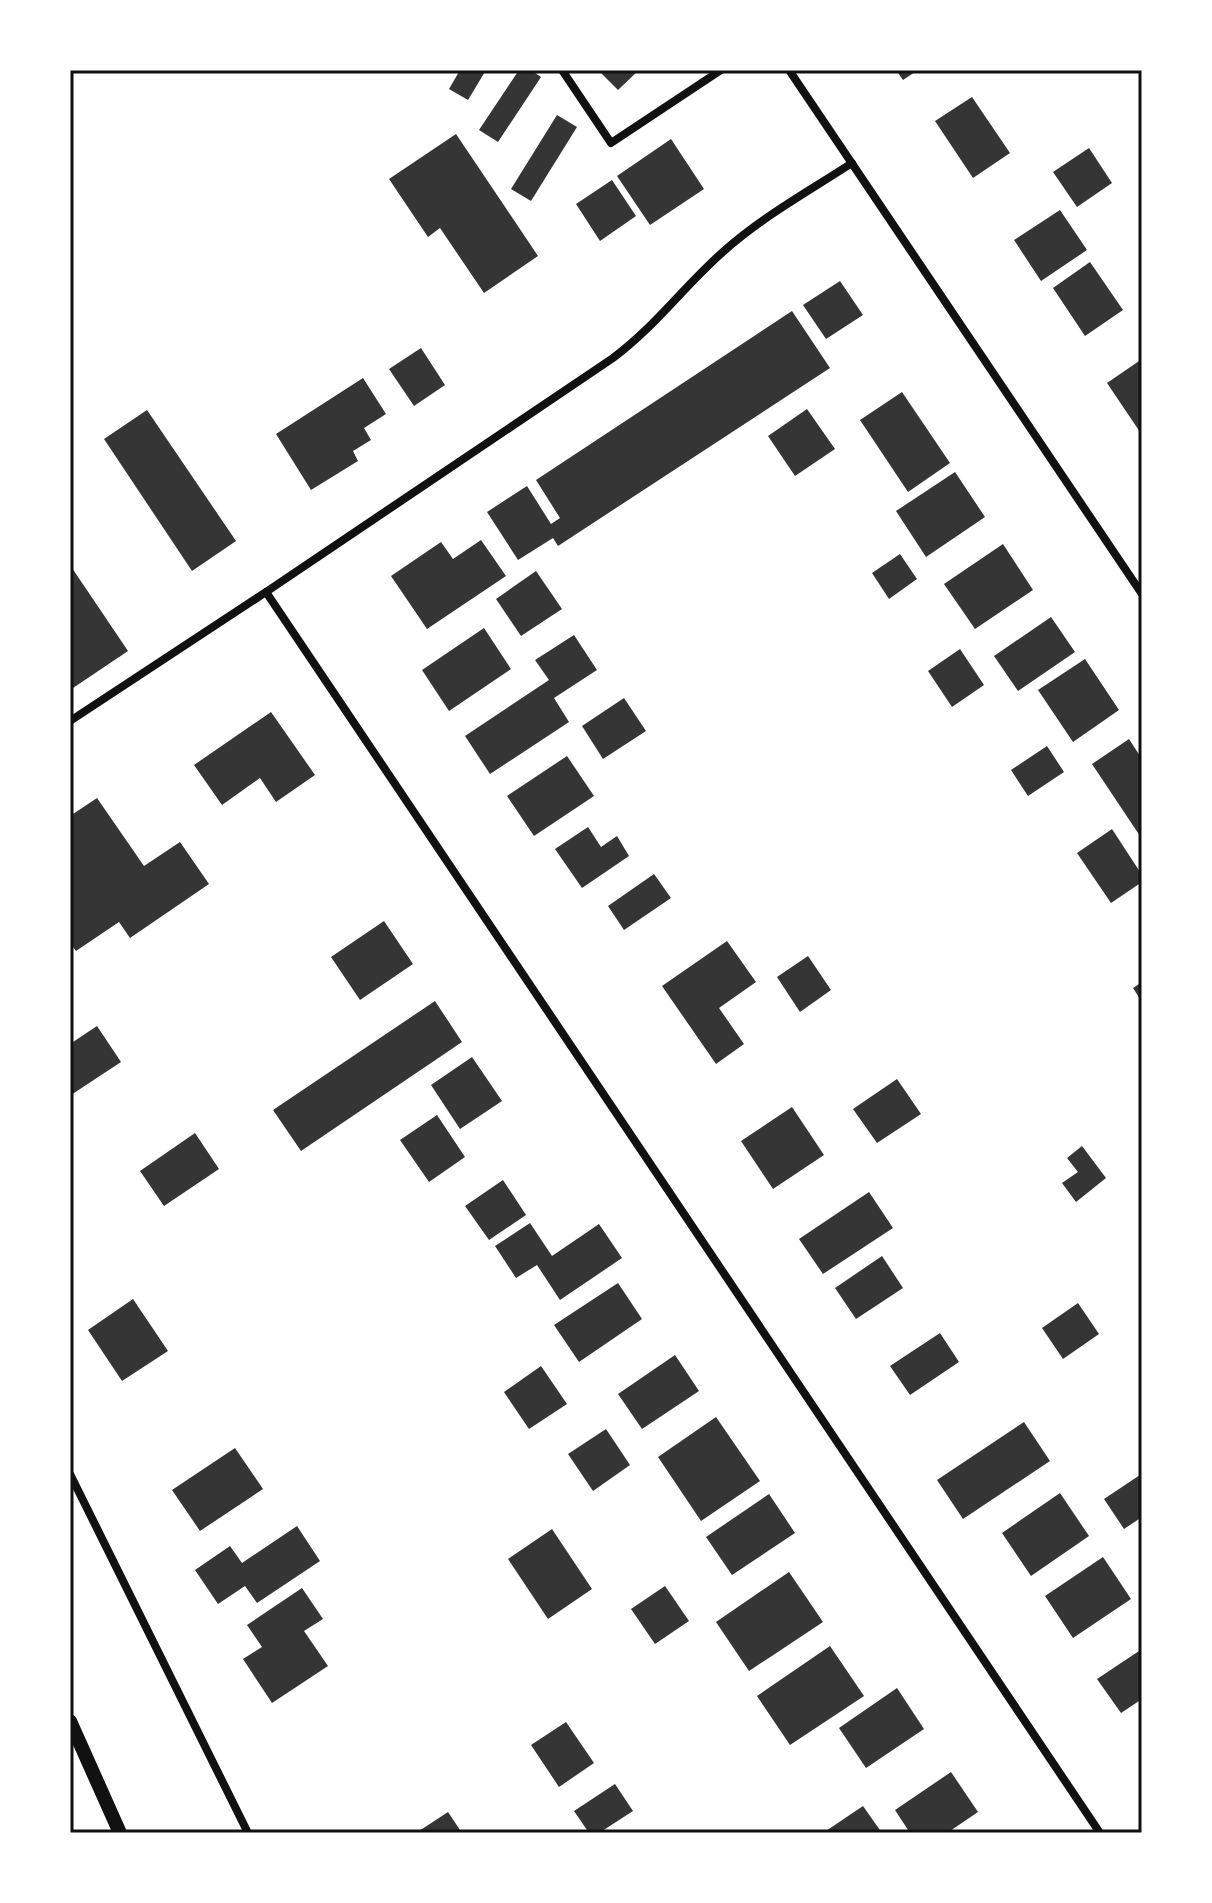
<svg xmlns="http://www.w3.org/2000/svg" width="1212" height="1903" font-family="'DM Sans',sans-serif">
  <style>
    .building { fill: #353535 }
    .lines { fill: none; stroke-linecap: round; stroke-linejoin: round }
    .minor { stroke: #111; stroke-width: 8 }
    .tertiary { stroke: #111; stroke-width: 14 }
    .neatline { fill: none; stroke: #111; stroke-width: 3 }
  </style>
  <rect width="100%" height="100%" fill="#fff"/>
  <g class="building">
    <polygon points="460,70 486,70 468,100 449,89"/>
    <polygon points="519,70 531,70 541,77 498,142 479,130"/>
    <polygon points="598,70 639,70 618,90"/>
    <polygon points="896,70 918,70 903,80"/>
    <polygon points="972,97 1010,153 973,178 935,121"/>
    <polygon points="557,115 577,127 531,201 511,189"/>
    <polygon points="456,134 538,256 484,293 440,228 428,237 389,179"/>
    <polygon points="671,139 704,189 650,225 617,176"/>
    <polygon points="1089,148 1112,183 1077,207 1053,172"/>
    <polygon points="612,180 636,216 600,241 576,204"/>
    <polygon points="1060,210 1087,250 1041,281 1014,240"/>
    <polygon points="1090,262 1123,310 1085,336 1053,288"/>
    <polygon points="840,281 863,315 826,339 803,305"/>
    <polygon points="792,311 830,368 558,546 553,538 518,560 487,512 527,486 551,524 560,518 536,480"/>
    <polygon points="421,348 445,385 414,406 389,369"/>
    <polygon points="1142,359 1142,435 1107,383"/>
    <polygon points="363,378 386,414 364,428 371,440 353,451 358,461 311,490 276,434"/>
    <polygon points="902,392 950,463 908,492 860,420"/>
    <polygon points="807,409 835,449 795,476 768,436"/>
    <polygon points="147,410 236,541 192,571 104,439"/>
    <polygon points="955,472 985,517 926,557 896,511"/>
    <polygon points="481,540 506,576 427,629 391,576 441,542 453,559"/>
    <polygon points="1003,544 1033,590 975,629 944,584"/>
    <polygon points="900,554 917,579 889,599 872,573"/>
    <polygon points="70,565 128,651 70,690"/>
    <polygon points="536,571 562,609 521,636 496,599"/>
    <polygon points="1051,617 1075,652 1018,691 994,656"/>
    <polygon points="484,628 511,669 449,711 422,670"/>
    <polygon points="574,635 597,670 554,698 569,722 490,774 465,736 549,680 535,660"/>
    <polygon points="960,649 984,685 952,707 928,671"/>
    <polygon points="1085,659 1119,710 1073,742 1038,690"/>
    <polygon points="624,698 646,731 603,759 582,726"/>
    <polygon points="271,712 315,775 276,802 260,778 222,805 194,765"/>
    <polygon points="1129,739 1142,759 1142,839 1092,764"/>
    <polygon points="1047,746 1064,772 1028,796 1011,770"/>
    <polygon points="567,756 594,796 534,836 507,796"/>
    <polygon points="97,798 144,866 180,842 209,884 130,938 119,922 76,951 70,943 70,816"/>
    <polygon points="588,827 601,847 617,836 629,856 582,888 555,849"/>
    <polygon points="1112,829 1142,875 1142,882 1111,903 1077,853"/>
    <polygon points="654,874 671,898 624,930 608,906"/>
    <polygon points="384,921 413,964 360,1000 331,957"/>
    <polygon points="727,941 756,982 719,1008 744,1044 716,1064 662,986"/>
    <polygon points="808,956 831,990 800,1012 777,977"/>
    <polygon points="1142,982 1142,1002 1133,988"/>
    <polygon points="435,1001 462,1042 301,1151 273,1110"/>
    <polygon points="97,1026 121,1062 71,1095 70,1044"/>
    <polygon points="472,1057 502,1101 460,1129 431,1085"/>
    <polygon points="897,1079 921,1114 877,1143 853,1109"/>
    <polygon points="792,1107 824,1155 773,1189 741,1141"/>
    <polygon points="437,1115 465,1157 429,1182 400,1140"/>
    <polygon points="195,1133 219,1169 164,1206 140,1171"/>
    <polygon points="1082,1146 1106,1178 1076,1202 1062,1183 1078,1172 1067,1158"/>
    <polygon points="503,1180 526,1215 489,1240 465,1206"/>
    <polygon points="869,1192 893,1228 823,1274 799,1239"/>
    <polygon points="530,1223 552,1256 599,1224 622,1258 560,1300 537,1265 516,1278 495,1246"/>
    <polygon points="882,1256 903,1288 856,1319 835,1288"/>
    <polygon points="618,1283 642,1319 579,1362 554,1325"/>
    <polygon points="133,1299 168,1351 122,1381 88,1330"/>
    <polygon points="1078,1303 1099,1334 1063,1359 1042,1328"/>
    <polygon points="940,1333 959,1362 910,1395 890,1366"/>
    <polygon points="675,1355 699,1391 642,1429 618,1394"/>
    <polygon points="541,1366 567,1404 529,1429 504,1392"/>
    <polygon points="716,1417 760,1481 701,1521 658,1457"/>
    <polygon points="1024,1422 1050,1461 963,1519 937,1480"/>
    <polygon points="606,1429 630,1465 593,1491 568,1454"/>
    <polygon points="235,1448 263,1489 200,1531 172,1490"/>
    <polygon points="1140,1475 1142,1478 1142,1517 1124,1529 1104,1499"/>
    <polygon points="1060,1493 1089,1536 1031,1576 1002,1533"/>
    <polygon points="769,1494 795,1533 732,1575 706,1537"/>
    <polygon points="297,1526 320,1561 257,1603 245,1586 218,1604 195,1570 230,1546 242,1563"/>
    <polygon points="552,1529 592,1589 548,1619 508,1559"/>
    <polygon points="1103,1557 1131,1599 1073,1638 1045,1596"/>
    <polygon points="789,1572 823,1622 749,1671 716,1622"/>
    <polygon points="665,1586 689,1621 655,1644 631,1609"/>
    <polygon points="302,1588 323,1619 304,1631 328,1666 272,1703 243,1659 262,1647 247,1625"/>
    <polygon points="830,1646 864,1696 790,1745 757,1696"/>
    <polygon points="1142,1649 1142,1699 1121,1713 1097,1679"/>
    <polygon points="897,1688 924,1729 866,1768 839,1728"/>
    <polygon points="566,1722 594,1763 559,1787 531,1745"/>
    <polygon points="951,1772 978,1812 947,1833 910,1833 895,1810"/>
    <polygon points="615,1784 633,1811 599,1833 586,1833 587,1830 574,1811"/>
    <polygon points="863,1806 882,1833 823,1833"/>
    <polygon points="448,1812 462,1833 416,1833"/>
  </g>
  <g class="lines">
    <g class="minor">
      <polyline points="562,70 611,143 721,70"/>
      <polyline points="789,70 1142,594"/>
      <polyline points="266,592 1100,1833"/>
      <path d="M70 721 266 592 613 358C655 327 685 285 724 251 762 217 809 191 852 163"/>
      <polyline points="70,1474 248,1833"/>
    </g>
    <polyline class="tertiary" points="70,1721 120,1833"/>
  </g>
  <rect width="1212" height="1903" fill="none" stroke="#ffffff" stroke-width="144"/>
  <rect x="72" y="72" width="1068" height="1759" class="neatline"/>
</svg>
